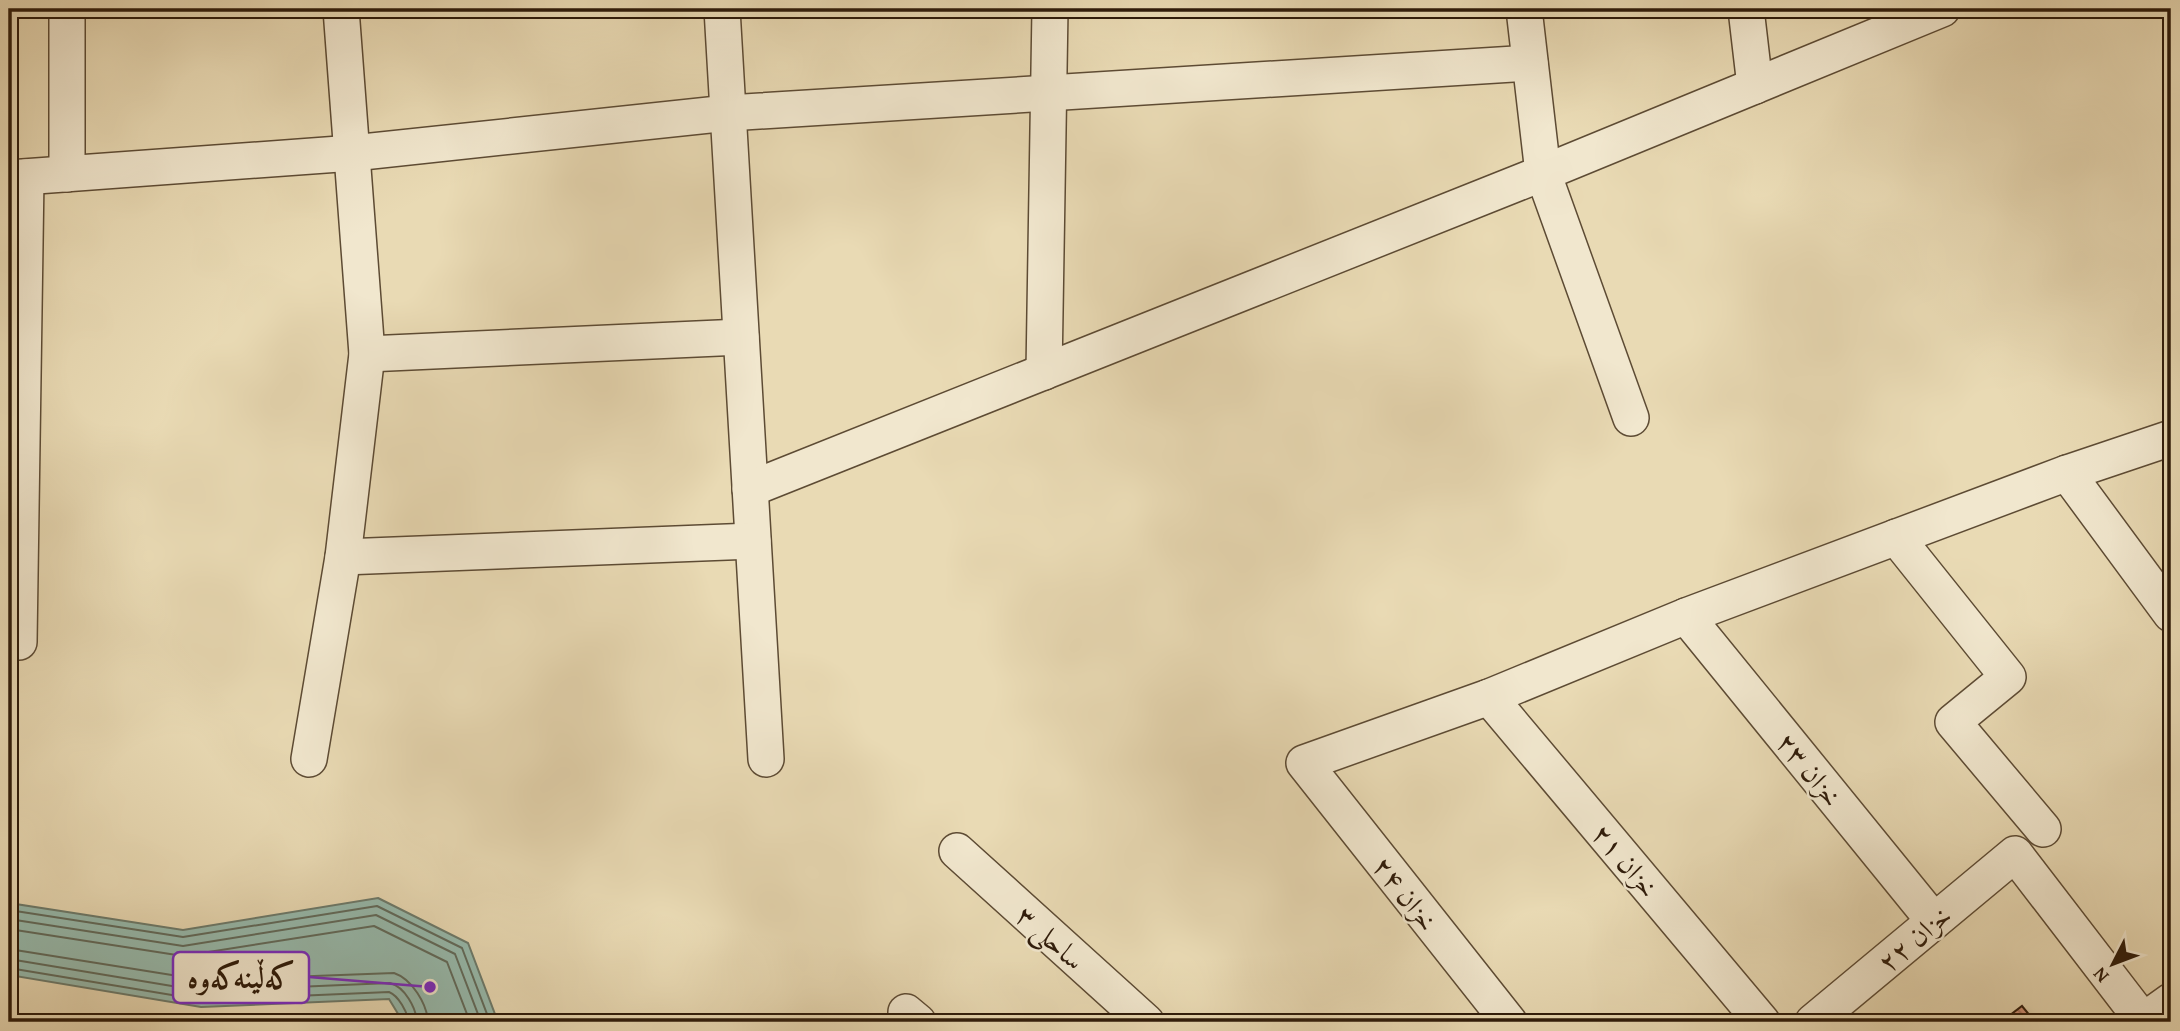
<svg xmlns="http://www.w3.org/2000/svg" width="2180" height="1031" font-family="'Gentium Book Plus',Amiri,serif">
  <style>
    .water { fill: #97bbae; stroke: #6d7b6c; stroke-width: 2 }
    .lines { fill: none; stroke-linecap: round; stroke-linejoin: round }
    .shore { stroke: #626b5c; stroke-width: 2 }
    .building { fill: url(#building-back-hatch); stroke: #2e1b0a; stroke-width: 2; filter: url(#shadow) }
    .minor-casing { stroke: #5d4b34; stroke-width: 38 }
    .minor { stroke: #f1e7ce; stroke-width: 35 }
    .labels { text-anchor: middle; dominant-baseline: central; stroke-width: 5; stroke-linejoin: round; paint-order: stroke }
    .street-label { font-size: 28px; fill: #2e1b0a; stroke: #f1e7ce }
    .leader { fill: none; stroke: #7b2cbf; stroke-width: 2.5 }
    .callout-dot { fill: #7b2cbf; stroke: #f1e7ce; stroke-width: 2.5 }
    .callout { fill: #f1e7ce; stroke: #7b2cbf; stroke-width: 2.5 }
    .callout-label { font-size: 30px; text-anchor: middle; font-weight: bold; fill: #2e1b0a }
  </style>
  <defs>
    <pattern id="building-back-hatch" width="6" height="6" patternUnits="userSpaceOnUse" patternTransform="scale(1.75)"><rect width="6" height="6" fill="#d09278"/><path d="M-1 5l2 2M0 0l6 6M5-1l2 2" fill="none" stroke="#a97661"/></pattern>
    <filter id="shadow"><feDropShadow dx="4.5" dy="8" stdDeviation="3.5" flood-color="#0004"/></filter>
  </defs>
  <rect width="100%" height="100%" fill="#e9dab4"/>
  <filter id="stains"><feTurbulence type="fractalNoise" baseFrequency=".00286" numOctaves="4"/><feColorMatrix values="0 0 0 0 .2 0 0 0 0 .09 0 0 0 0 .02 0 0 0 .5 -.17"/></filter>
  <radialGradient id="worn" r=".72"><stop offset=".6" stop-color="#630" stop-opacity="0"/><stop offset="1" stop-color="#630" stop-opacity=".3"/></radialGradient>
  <polygon class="water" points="378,898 468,943 498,1022 403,1022 389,999 201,1007 9,975 9,903 183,930"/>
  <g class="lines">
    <g class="shore">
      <polyline points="9,910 183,937 377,906 462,948 490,1022"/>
      <polyline points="9,919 183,946 376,915 455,954 481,1022"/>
      <polyline points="9,929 183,956 374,926 447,962 470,1022"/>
      <path d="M9 949 203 980 394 973C412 979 427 1004 428 1022"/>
      <path d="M9 959 202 991 390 983C405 987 416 1008 417 1022"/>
      <path d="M9 968 202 1000 389 992C399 996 407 1012 409 1022"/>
    </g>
  </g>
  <polygon class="building" points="2022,1006 2035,1022 2001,1022"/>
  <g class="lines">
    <defs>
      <g id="minor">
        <polyline points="722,9 766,759"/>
        <polyline points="1524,9 1543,173 1631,418"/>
        <polyline points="1746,9 1755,86"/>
        <polyline points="67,174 67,9"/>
        <polyline points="9,178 353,153 728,113 1530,63"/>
        <polyline points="367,354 741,337"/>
        <polyline points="1044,372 1050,9"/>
        <polyline points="2067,473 2171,614"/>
        <polyline points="750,489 1543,173 1942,9"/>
        <polyline points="1896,537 2008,677 1953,722 2043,829"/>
        <polyline points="343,557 753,541"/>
        <polyline points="1686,616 1934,921"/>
        <polyline points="19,642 26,177"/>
        <polyline points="1489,697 1762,1022"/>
        <polyline points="309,759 343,557 367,354 341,9"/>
        <polyline points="957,851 1146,1022"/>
        <polyline points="906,1012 918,1022"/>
        <polyline points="2143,1021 2171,1001"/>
        <polyline points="1509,1022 1304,763 1489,697 1686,616 2067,473 2171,438"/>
        <polyline points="1813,1022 2015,854 2144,1022"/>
      </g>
    </defs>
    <use href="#minor" class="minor-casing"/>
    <use href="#minor" class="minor"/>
  </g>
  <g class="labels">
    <g class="street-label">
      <text transform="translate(1810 769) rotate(51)">خزان ۲۳</text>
      <text transform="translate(1626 860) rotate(50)">خزان ۲۱</text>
      <text transform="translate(1406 893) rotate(52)">خزان ۲۴</text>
      <text transform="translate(1051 937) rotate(42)">ساحلی ۳</text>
      <text transform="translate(1914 938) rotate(-40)">خزان ۲۲</text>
    </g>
  </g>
  <path class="leader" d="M430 987L309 977"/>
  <circle class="callout-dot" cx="430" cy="987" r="7"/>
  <rect class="callout" x="173" y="952" width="136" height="51" rx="7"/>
  <g class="callout-label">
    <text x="241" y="988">کەڵینەکەوە</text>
  </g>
  <rect width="2180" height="1031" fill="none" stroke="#e9dab4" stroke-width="35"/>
  <rect x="10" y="10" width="2159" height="1010" fill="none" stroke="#2e1b0a" stroke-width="3.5"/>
  <rect x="18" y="18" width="2145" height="996" fill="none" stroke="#2e1b0a" stroke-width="2"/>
  <g transform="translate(2113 964) rotate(228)" stroke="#f1e7ce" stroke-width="5" paint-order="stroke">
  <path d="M0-5L12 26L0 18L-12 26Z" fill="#2e1b0a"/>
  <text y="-10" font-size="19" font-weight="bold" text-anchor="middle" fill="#2e1b0a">N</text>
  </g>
  <rect width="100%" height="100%" filter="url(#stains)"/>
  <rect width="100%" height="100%" fill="url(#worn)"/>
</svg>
